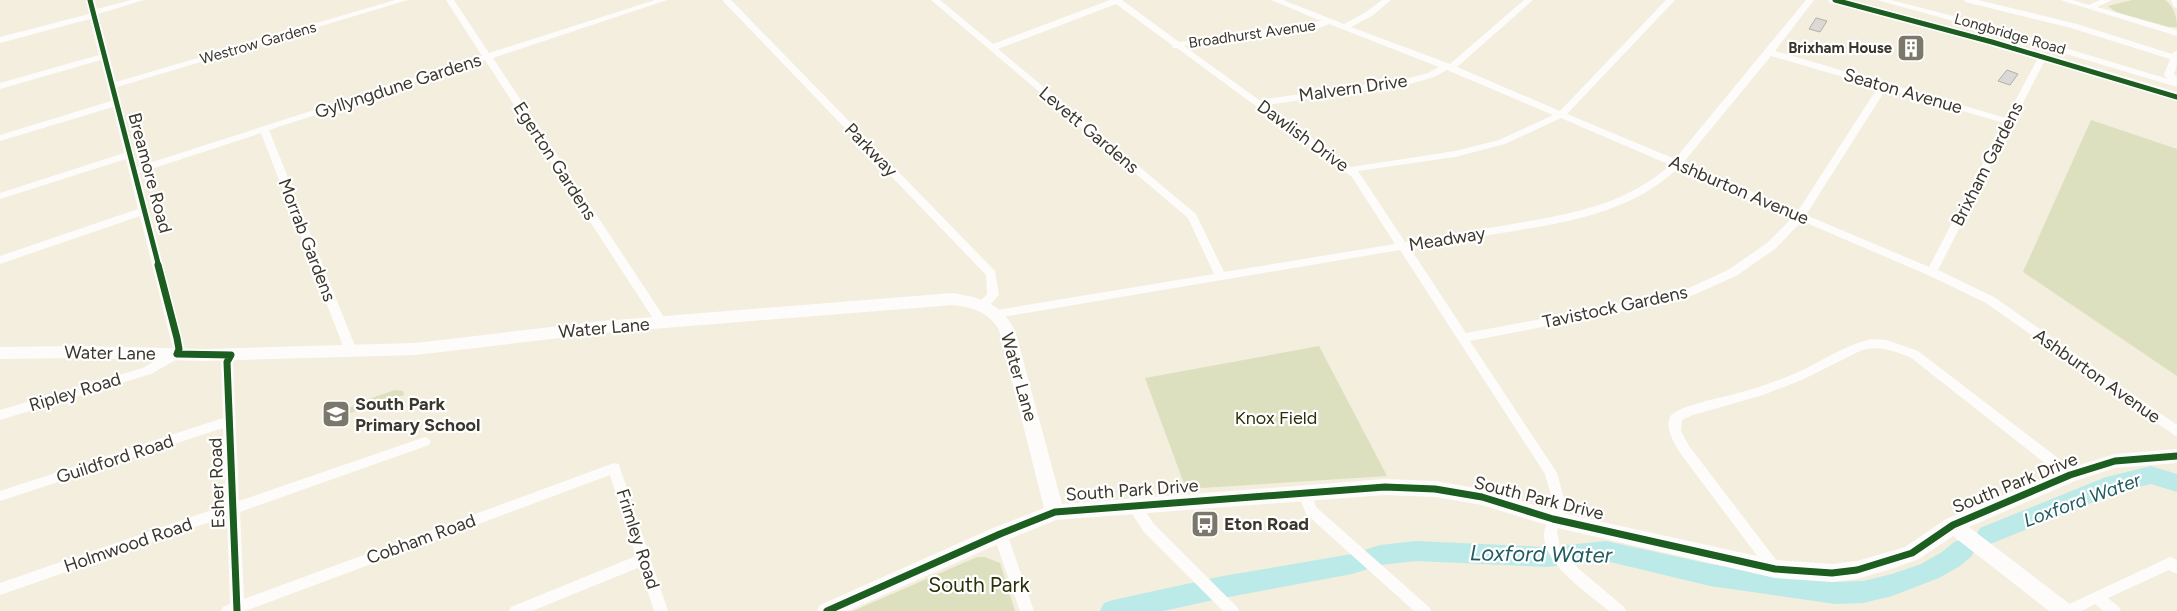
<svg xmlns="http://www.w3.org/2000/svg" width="2177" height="611" font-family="Figtree,sans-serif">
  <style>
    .green { fill: #dce0be }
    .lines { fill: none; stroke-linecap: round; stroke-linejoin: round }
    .river { fill: #bceae9; fill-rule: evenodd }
    .building { fill: #dbd8d6; stroke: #b1aeac }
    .street { fill: #fdfcfa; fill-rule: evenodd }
    .secondary { fill: #fdfcfa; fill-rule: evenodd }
    .primary { fill: #fdfcfa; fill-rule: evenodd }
    .cycleway-far1-casing { stroke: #fff; stroke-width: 8 }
    .cycleway-casing { stroke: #fff; stroke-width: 10 }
    .cycleway-far1 { stroke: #1b5e20; stroke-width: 5 }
    .cycleway { stroke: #1b5e20; stroke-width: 7 }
    .labels { text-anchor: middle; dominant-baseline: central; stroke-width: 4.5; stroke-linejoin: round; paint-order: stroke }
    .far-street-label { font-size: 15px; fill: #3b372c; stroke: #fff }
    .far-poi-label { font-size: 15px; font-weight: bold; fill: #3b372c; stroke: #fff; text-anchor: end }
    .street-label { font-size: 18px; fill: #3b372c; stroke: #fff }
    .poi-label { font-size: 18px; font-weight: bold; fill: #3b372c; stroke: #fff; text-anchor: start }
    .park-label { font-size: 18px; fill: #2a3009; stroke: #fff }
    .water-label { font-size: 19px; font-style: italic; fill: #235c60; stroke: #fff }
    .near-park-label { font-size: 21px; fill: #2a3009; stroke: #fff }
    .near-water-label { font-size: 22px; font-style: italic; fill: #235c60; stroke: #fff }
  </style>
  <rect width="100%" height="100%" fill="#f3eede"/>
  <g class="green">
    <path d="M2132 0H2165C2174 6 2177 18 2177 27H2169L2116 12 2108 6Z"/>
    <polygon points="2091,120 2177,149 2177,376 2023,272"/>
    <polygon points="1319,346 1387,476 1186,489 1145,378"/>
    <polygon points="395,390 403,391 404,395 350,413 350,408 357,403"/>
    <polygon points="977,557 985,557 1000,563 1015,611 853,611"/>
  </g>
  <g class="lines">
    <g class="river">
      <polygon points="2151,466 2177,474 2177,492 2151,484 2118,492 1988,545 1980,542 1976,535 1980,528 2106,477"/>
      <polygon points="1963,539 1972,542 1975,549 1972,556 1960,566 1939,578 1892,596 1863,603 1835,604 1710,586 1606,561 1546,567 1416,561 1380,565 1352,574 1223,598 1163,611 1100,611 1104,603 1113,600 1223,576 1352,554 1380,545 1416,541 1546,547 1606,541 1710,564 1835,582 1863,581 1892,574 1921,564 1942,552 1954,542"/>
    </g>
  </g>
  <g class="building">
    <polygon points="1816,18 1827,21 1820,32 1809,29"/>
    <polygon points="2007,70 2018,74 2010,85 1998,81"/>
  </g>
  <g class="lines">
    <g class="street">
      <polygon points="86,0 94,0 97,9 131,0 144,0 98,14 116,82 395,0 408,0 117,87 137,167 482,56 446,0 454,0 489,53 655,0 667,0 493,58 662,314 664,317 663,323 657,327 653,326 651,323 652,317 485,60 269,130 355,346 350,354 342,354 340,351 343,346 261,133 139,173 185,349 181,357 151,374 0,420 0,410 143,368 172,351 173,349 140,216 0,264 0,256 138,209 126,159 0,199 0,193 124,153 113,107 0,141 0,135 111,101 101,60 0,89 0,83 99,55 90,19 0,43 0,37 89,14"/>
      <polygon points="722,0 731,0 995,271 999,295 986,309 978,309 976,306 987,294 986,275"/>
      <path d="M931 0H940L993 44 1110 0H1122L1179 42 1321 21 1271 0H1283L1344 24 1366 12 1382 0H1391L1372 16 1351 27 1450 64 1524 0H1533L1457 67 1560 111 1666 0H1675L1567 114 1675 159 1806 0H1814L1775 51 2006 118 2039 56 2043 53 2046 54 2047 56 1938 270 1994 297 2177 425V437L1986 303 1928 275 1802 221 1775 249 1736 276 1682 300 1470 341 1557 473 1567 509 1557 531 1560 548 1579 569 1624 607 1626 611H1609C1588 593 1542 564 1544 533 1545 524 1553 516 1553 508 1554 500 1547 483 1545 474L1400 250 997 318 993 317 991 314 993 311 997 310 1214 274 1188 218ZM1116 4 1172 45 1173 48H1177L1352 177 1395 244 1224 272 1196 214 998 49ZM1329 24 1439 67 1428 73 1405 79 1259 100 1184 46 1320 28ZM1771 56 1878 87 1798 211 1683 163ZM1447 70 1553 115 1499 140 1455 151 1351 167 1266 105 1406 85 1434 77ZM1886 89 2004 123 1929 267 1806 215ZM1561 118 1670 165C1625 206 1566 215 1507 225 1473 231 1439 236 1405 242L1358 171 1455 157 1505 144ZM1678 168 1793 217 1767 243 1728 270 1676 294 1466 333 1410 248C1442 243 1475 237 1508 232 1569 222 1632 212 1678 168Z"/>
      <polygon points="1877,0 1891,0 1992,26 2168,79 2164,75 2170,59 2071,28 1965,2 1964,0 1978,0 2077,24 2172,54 2177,50 2177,65 2174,74 2177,77 2177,87 1986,30"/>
      <polygon points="2060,0 2073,0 2089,5 2100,0 2112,0 2097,7 2177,30 2177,36"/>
      <polygon points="2171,0 2177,0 2177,8 2174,7"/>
      <path d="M1872 339 1887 340 1918 351 2075 471 2076 475 2075 479 2070 480 2065 479 1910 357C1893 351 1880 345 1862 350L1804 379 1763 395 1693 415 1682 420 1681 431 1689 446 1780 565 1782 569 1780 573 1775 575 1770 573 1680 453C1674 442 1665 429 1670 417 1675 406 1725 397 1738 393 1757 388 1777 381 1796 373 1821 362 1844 345 1872 339Z"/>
      <polygon points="231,351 235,352 237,355 233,362 239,501 425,437 429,439 431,442 429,445 240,512 244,599 614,463 619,464 620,468 668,611 654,611 640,567 532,611 509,611 511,607 636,556 610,475 245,611 221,611 223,607 230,604 227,516 0,595 0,583 226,505 223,428 0,501 0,491 223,418 221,362 227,352"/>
      <polygon points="1305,489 1310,490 1316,507 1429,607 1431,611 1414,611 1306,514 1298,494 1300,490"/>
      <polygon points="1133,499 1138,500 1153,523 1237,607 1239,611 1223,611 1143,531 1126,504 1128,500"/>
      <polygon points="1000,528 1005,530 1007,534 1034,611 1020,611 993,534 995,530"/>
      <polygon points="2170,557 2177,560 2177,574 2169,570 2108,598 2119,607 2121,611 2103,611 2095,604 2082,611 2061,611 2063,607"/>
    </g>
    <path class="secondary" d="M953 293C982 298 1000 303 1015 330L1062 504 1385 479 1435 481 1482 489 1553 511 1775 560 1832 564 1857 561 1905 547 1946 519 2063 470 2115 454 2177 449V463L2115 468 2075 481 1969 527 2071 605 2074 611H2049L1953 536 1919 559 1891 569 1857 579 1832 582 1775 578 1553 527 1482 505 1435 497 1385 495 1056 520 1007 540 848 611H817L820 605 993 528 1044 508 999 330C989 312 972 307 953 305L603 333 415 355 206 361 81 358 0 359V347L81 346 206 349 415 343 603 321Z"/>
    <polygon class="primary" points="1828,0 1850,0 1997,39 2177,92 2177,101 1987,45 1830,3"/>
    <defs>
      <g id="cycleway-far1">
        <polyline points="90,0 159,267"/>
        <polyline points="1835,0 1992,42 2177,97"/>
      </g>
      <g id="cycleway">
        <polyline points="158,265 177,338 179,349 177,354 231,355 227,362 237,611"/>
        <polyline points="827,611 1000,534 1055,512 1385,487 1435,489 1482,497 1553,519 1775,569 1832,573 1857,570 1912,553 1953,525 2070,475 2115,461 2177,456"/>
      </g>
    </defs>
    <use href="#cycleway-far1" class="cycleway-far1-casing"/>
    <use href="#cycleway" class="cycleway-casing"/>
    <use href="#cycleway-far1" class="cycleway-far1"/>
    <use href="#cycleway" class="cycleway"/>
  </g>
  <defs>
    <symbol id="building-square" viewBox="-11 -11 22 22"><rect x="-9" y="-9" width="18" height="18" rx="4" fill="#7b776a" stroke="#fff"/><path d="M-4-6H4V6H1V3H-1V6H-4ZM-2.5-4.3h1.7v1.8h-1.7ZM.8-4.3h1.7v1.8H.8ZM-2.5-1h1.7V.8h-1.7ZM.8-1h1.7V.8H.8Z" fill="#fff"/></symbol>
    <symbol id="school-square" viewBox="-11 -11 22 22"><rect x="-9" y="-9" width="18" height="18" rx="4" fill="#7b776a" stroke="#fff"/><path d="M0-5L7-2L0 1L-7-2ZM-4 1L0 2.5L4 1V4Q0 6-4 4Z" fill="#fff"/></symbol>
    <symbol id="bus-square" viewBox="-11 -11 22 22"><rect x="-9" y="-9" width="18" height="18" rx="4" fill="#7b776a" stroke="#fff"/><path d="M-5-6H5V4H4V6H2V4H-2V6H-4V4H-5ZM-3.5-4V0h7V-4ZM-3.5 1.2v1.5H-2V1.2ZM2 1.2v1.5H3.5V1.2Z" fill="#fff"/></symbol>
  </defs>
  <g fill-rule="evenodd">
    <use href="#building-square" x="1895" y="32" width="32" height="32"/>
    <use href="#school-square" x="320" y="398" width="32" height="32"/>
    <use href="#bus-square" x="1189" y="508" width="32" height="32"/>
  </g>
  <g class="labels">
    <g class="far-street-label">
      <text transform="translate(1252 34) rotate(-8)">Broadhurst Avenue</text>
      <text transform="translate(2010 34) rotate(16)">Longbridge Road</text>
      <text transform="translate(258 43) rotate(-16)">Westrow Gardens</text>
    </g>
    <g class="far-poi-label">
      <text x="1892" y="48">Brixham House</text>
    </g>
    <g class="street-label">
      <text transform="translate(398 86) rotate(-18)">Gyllyngdune Gardens</text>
      <text transform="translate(1353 88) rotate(-8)">Malvern Drive</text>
      <text transform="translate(1903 91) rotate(16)">Seaton Avenue</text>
      <text transform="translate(1089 130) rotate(40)">Levett Gardens</text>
      <text transform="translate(1303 136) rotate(36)">Dawlish Drive</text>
      <text transform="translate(871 150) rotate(46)">Parkway</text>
      <text transform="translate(555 161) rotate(57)">Egerton Gardens</text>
      <text transform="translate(1987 164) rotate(-63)">Brixham Gardens</text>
      <text transform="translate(150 173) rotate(75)">Breamore Road</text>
      <text transform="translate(1739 190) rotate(23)">Ashburton Avenue</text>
      <text transform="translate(1447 239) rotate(-9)">Meadway</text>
      <text transform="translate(307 240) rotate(69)">Morrab Gardens</text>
      <text transform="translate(1615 307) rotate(-12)">Tavistock Gardens</text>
      <text transform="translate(604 328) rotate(-5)">Water Lane</text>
      <text transform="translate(110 353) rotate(1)">Water Lane</text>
      <text transform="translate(2097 376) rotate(35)">Ashburton Avenue</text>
      <text transform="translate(1019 377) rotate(74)">Water Lane</text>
      <text transform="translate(75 392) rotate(-17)">Ripley Road</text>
      <text transform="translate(115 459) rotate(-18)">Guildford Road</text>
      <text transform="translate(217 483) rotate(-92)">Esher Road</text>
      <text transform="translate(2015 483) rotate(-22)">South Park Drive</text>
      <text transform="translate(1132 490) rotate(-4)">South Park Drive</text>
      <text transform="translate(1539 498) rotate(14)">South Park Drive</text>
      <text transform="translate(421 539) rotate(-20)">Cobham Road</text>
      <text transform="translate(638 539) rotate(72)">Frimley Road</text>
      <text transform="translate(128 545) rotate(-19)">Holmwood Road</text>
    </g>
    <g class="poi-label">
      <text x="355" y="404">South Park<tspan x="355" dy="21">Primary School</tspan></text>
      <text x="1224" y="524">Eton Road</text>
    </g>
    <g class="park-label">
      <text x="1276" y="418">Knox Field</text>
    </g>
    <g class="water-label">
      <text transform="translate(2082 500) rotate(-20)">Loxford Water</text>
    </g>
    <g class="near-park-label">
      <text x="979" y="584">South Park</text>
    </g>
    <g class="near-water-label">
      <text transform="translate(1541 554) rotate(1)">Loxford Water</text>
    </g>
  </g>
</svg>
